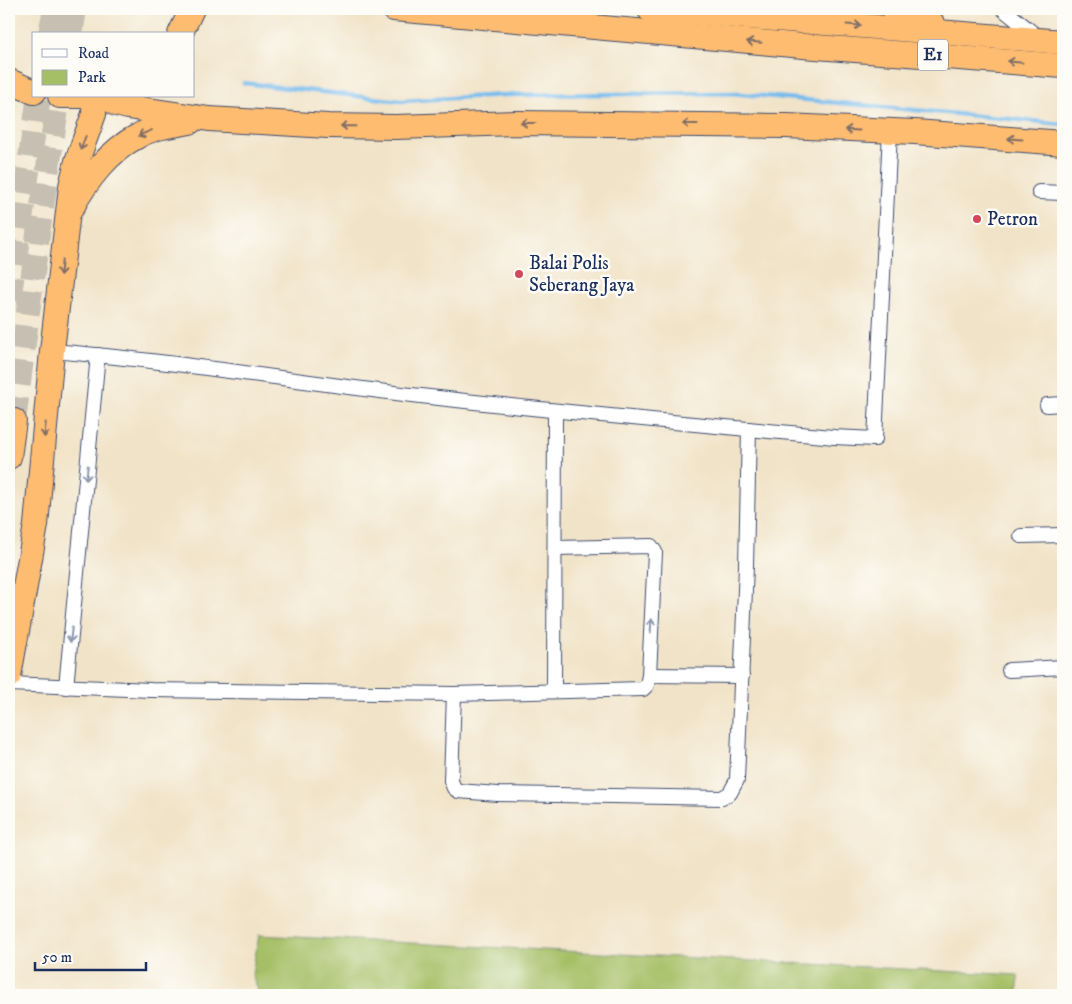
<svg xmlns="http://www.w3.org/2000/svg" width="1072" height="1004" font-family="'IM FELL DW Pica',serif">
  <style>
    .green { fill: #a4bf65; stroke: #607762 }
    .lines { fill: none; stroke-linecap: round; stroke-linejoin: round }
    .stream { stroke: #76bbed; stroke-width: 4.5 }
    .highway-tunnel { stroke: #c6bfb2; stroke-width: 24; stroke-dasharray: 24 12; stroke-linecap: butt }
    .street-casing { stroke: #3b4a6e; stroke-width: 16 }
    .highway-casing { stroke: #3b4a6e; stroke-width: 26 }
    .street { stroke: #fff; stroke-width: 14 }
    .highway { stroke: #febc70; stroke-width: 24 }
    .oneway { stroke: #816e66 }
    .oneway2 { stroke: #8d97ae }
    .poi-dot { fill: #d1495b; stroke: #fdfcf7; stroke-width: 2 }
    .labels { text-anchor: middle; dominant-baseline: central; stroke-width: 5; stroke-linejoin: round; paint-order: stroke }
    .shield { fill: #fdfcf7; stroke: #5f6c8c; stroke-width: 1 }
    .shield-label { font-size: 18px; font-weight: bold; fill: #1b2f5e }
    .poi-label { font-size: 19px; fill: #1b2f5e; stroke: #fdfcf7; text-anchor: start }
  </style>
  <rect width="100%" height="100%" fill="#fdfcf7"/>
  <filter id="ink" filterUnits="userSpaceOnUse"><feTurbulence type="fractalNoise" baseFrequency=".02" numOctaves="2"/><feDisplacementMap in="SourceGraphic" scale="10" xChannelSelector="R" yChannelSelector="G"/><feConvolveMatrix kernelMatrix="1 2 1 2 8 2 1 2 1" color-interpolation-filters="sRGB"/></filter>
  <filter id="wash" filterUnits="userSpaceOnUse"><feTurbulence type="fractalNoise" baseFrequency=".0096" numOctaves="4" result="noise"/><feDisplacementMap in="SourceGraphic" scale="20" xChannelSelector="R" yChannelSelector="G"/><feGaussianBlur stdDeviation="1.12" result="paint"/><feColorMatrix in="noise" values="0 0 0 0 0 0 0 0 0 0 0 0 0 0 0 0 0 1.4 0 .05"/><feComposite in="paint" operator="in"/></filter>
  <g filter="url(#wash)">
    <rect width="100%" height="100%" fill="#f1e3c7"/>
    <polygon class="green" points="259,935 1018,975 1018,995 260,995 252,975"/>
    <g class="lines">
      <polyline class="stream" points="244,83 401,101 504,95 731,93 1063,124"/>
    </g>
  </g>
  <g filter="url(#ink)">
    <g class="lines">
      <g class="highway-tunnel">
        <polyline points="50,34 55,9"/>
        <polyline points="71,34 75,9"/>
        <polyline points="9,300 39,96"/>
        <polyline points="14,421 39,226 59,96"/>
      </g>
      <defs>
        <g id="street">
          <polyline points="1003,9 1039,38"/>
          <polyline points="1039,192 1063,193"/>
          <path d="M52 351C176 361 298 382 421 396 558 412 696 424 834 437L875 439 890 132"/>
          <polyline points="1047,405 1063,404"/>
          <polyline points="1021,536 1063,535"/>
          <polyline points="1009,670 1063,667"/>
          <polyline points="649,675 742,676"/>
          <polyline points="9,684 151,690 454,694 643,689 647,685 649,675 655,552 651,546 555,548"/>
          <polyline points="66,687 98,355"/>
          <polyline points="554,690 555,411"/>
          <polyline points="454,694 451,781 454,788 458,791 498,794 722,798 730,793 737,780 746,566 749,429"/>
        </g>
        <g id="highway">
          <polyline points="394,9 803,46 1063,66"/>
          <polyline points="649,9 1063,42"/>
          <polyline points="894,9 932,23"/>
          <polyline points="180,34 192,9"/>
          <polyline points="9,81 34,92"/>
          <polyline points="60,96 81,96"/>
          <polyline points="109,96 116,104 128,107 209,119 328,126 396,127 517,123 787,126 915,132 1063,143"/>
          <path d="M71 209C86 181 110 150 138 136 154 127 172 125 190 122"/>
          <polyline points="9,457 14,421"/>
          <polyline points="9,676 36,525 52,351 71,186 77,161 94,114 95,96"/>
        </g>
      </defs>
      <use href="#street" class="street-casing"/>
      <use href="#highway" class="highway-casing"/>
      <use href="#street" class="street"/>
      <use href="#highway" class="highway"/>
    </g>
    <defs><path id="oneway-shaft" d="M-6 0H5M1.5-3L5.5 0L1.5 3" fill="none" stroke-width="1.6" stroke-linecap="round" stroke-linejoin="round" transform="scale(1.25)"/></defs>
    <g class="oneway">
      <use href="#oneway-shaft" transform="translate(854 25) rotate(4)"/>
      <use href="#oneway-shaft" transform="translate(754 42) rotate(-175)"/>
      <use href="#oneway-shaft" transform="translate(1015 62) rotate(-175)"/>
      <use href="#oneway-shaft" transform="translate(528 123) rotate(180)"/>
      <use href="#oneway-shaft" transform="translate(690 124) rotate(-180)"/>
      <use href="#oneway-shaft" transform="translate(348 126) rotate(-179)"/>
      <use href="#oneway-shaft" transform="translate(852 130) rotate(-177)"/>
      <use href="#oneway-shaft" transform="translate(145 133) rotate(157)"/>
      <use href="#oneway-shaft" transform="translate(1015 139) rotate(-176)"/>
      <use href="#oneway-shaft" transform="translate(83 143) rotate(111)"/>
      <use href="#oneway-shaft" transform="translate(61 268) rotate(96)"/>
      <use href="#oneway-shaft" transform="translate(45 430) rotate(95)"/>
    </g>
    <g class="oneway2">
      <use href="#oneway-shaft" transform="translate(87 473) rotate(96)"/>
      <use href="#oneway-shaft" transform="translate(651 626) rotate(-87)"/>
      <use href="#oneway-shaft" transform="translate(71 635) rotate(96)"/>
    </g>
  </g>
  <g class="poi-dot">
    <circle cx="977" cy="219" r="5"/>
    <circle cx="519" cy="274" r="5"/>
  </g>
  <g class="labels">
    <rect class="shield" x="918" y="39.5" width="30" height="31" rx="4"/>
    <g class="shield-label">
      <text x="933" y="55">E1</text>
    </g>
    <g class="poi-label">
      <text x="987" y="219">Petron</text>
      <text x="529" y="263">Balai Polis<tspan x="529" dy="22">Seberang Jaya</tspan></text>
    </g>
  </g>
  <rect width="1072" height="1004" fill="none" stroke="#fdfcf7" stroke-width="30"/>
  <rect x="32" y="32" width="162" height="65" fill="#fdfcf7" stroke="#a3aaba"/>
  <rect x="42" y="49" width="25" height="8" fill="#ffffff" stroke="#a3aaba"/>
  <text x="78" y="58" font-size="15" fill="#1b2f5e">Road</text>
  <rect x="42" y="70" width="25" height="15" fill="#a4bf65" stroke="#a3aaba"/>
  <text x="78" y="82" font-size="15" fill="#1b2f5e">Park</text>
  <path d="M35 962v8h111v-8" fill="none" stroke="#1b2f5e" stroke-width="2.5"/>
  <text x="42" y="962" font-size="15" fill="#1b2f5e" stroke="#fdfcf7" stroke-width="4" paint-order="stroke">50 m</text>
</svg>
